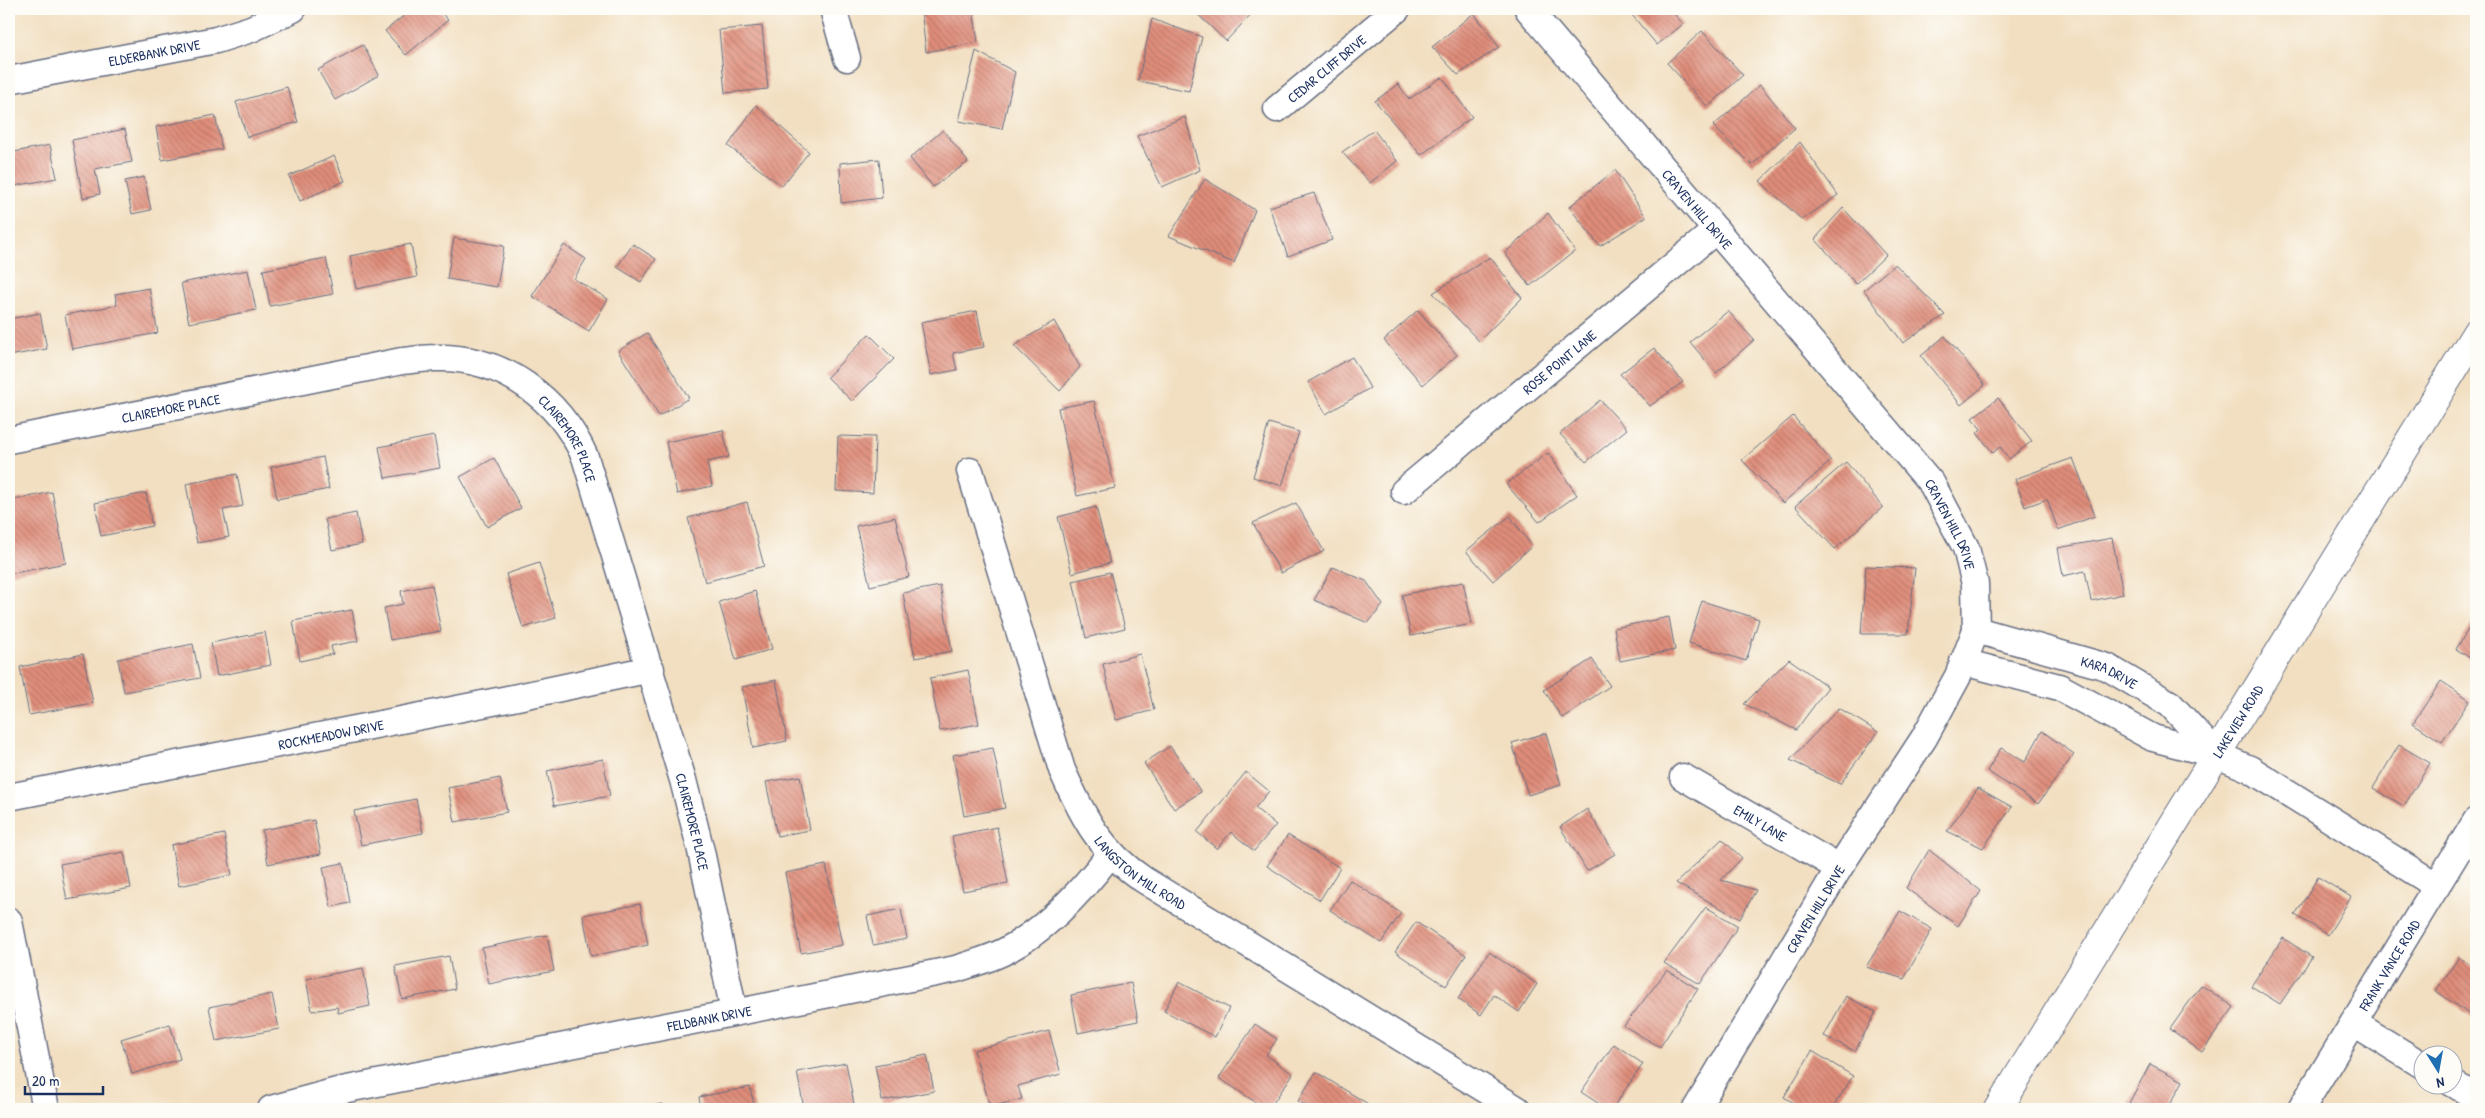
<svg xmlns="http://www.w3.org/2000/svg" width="2485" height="1118" font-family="'Patrick Hand',sans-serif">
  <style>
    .building { fill: url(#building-back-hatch) }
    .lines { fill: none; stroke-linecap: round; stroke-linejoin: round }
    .minor-casing { stroke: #666d81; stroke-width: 29 }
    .major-casing { stroke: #666d81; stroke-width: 30 }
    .minor { stroke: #fff; stroke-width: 26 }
    .major { stroke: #fff; stroke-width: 28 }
    .labels { text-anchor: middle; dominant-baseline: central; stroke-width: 4; stroke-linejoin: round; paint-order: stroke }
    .street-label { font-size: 14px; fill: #1b2f5e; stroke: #fdfcf7 }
  </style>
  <defs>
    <pattern id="building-back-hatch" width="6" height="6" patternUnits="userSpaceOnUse" patternTransform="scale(1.25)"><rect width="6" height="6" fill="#e08d7a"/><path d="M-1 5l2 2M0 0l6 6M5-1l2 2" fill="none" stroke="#b57467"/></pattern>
  </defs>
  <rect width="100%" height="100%" fill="#fdfcf7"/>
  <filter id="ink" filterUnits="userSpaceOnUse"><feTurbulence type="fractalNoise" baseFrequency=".02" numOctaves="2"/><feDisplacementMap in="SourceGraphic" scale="10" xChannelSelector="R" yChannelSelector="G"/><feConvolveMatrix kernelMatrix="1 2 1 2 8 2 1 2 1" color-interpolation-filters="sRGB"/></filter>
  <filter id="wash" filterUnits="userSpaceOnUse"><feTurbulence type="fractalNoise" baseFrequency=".0096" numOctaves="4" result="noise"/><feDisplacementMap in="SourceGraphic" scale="20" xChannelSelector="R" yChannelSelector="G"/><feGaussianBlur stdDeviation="1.12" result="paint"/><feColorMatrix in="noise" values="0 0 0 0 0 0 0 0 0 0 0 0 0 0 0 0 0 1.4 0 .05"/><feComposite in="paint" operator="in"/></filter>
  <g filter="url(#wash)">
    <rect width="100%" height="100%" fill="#f2dfc1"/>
    <g id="blocks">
      <g class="building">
        <polygon points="412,9 438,9 448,20 406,55 385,31"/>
        <polygon points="921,9 973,9 978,42 926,52"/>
        <polygon points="1192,9 1256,9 1226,41"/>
        <polygon points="1627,9 1670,9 1683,24 1657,45"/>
        <polygon points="1474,13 1499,47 1458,75 1432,47"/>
        <polygon points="1152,19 1202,37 1189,91 1138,81"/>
        <polygon points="762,26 768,89 725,93 719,30"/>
        <polygon points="1702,31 1743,75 1708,107 1667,63"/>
        <polygon points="363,45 379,75 335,100 318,70"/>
        <polygon points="976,51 1015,72 1002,129 959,121"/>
        <polygon points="1442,77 1472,117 1421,155 1375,101 1398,84 1409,99"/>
        <polygon points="1760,85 1795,128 1752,165 1713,126"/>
        <polygon points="287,87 298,122 247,137 236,102"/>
        <polygon points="756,105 809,152 782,186 728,146"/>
        <polygon points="215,115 222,149 162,160 156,127"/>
        <polygon points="1185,117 1200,170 1162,187 1137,136"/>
        <polygon points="125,129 132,162 95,169 100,194 83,198 72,140"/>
        <polygon points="943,130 968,162 933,187 910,158"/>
        <polygon points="1374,130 1397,161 1370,183 1342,152"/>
        <polygon points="1800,142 1838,195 1802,220 1760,181"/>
        <polygon points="50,145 57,178 9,187 9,153"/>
        <polygon points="334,156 345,181 300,201 289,176"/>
        <polygon points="879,159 882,198 841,203 840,163"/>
        <polygon points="1615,170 1646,217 1600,246 1569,207"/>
        <polygon points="144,177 151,210 132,214 125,181"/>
        <polygon points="1205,179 1255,210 1234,263 1169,236"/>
        <polygon points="1314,193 1332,240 1288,256 1269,207"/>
        <polygon points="1843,208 1886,255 1856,284 1815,239"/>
        <polygon points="1548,213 1575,251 1530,286 1505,253"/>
        <polygon points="454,238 504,246 497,287 447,279"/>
        <polygon points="411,244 417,277 356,289 350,256"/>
        <polygon points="633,244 656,259 641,282 617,267"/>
        <polygon points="564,245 586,259 574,279 608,299 589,331 532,296"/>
        <polygon points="1490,257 1522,298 1479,341 1433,293"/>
        <polygon points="326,258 333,294 270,306 263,270"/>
        <polygon points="1895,264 1945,315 1903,343 1864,290"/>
        <polygon points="248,270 256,310 189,323 181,283"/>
        <polygon points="149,288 158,333 72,349 65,315 117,305 115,294"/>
        <polygon points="1418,310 1457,355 1423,385 1384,340"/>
        <polygon points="977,311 984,347 953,353 957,370 931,375 921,322"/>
        <polygon points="1728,311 1754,340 1716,373 1690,342"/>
        <polygon points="40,313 47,349 9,356 9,319"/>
        <polygon points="1054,321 1080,367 1060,391 1014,346"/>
        <polygon points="647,333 689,398 659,416 618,351"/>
        <polygon points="869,334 894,359 852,401 827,377"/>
        <polygon points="1945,336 1985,385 1961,405 1921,356"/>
        <polygon points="1654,348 1683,382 1650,406 1620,374"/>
        <polygon points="1352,357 1370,388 1326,414 1308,382"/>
        <polygon points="1998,398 2032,441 2009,459 2000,447 1993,453 1977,433 1981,429 1972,418"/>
        <polygon points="1600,400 1627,429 1586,462 1560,434"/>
        <polygon points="1094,401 1115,488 1077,496 1058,408"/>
        <polygon points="1793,416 1831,461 1783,503 1742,460"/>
        <polygon points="1269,423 1299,432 1282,486 1253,477"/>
        <polygon points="723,430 729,457 707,462 712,486 677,494 666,442"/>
        <polygon points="434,436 440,468 385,478 379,447"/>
        <polygon points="838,436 875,437 873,493 836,491"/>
        <polygon points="1548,453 1577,495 1539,522 1506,484"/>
        <polygon points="323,457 329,489 277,499 271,467"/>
        <polygon points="494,458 521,508 487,527 460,477"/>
        <polygon points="2073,458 2095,516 2058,530 2047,499 2025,507 2015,479"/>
        <polygon points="1846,462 1883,507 1835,549 1795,506"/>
        <polygon points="237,474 243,506 223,510 229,537 197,543 186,484"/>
        <polygon points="52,492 66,563 9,574 9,501"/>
        <polygon points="146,493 152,526 101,536 95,503"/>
        <polygon points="747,502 764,566 705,582 688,518"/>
        <polygon points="1296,503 1324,551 1281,573 1253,523"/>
        <polygon points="1096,507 1110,563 1072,573 1058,517"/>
        <polygon points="356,513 362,544 332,550 325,519"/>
        <polygon points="1510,516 1532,546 1493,581 1466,551"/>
        <polygon points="895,517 909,577 870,586 856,526"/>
        <polygon points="2112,538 2123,594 2091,601 2085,571 2063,576 2058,548"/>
        <polygon points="539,563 556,618 523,628 506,574"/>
        <polygon points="1866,566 1915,568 1908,634 1861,634"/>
        <polygon points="1333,567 1366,581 1383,605 1368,623 1314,600"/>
        <polygon points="1110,572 1125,628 1086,638 1073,581"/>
        <polygon points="1463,582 1472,624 1411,636 1402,595"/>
        <polygon points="432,585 441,631 390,640 384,608 403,604 401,591"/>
        <polygon points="940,586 952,651 915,658 903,593"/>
        <polygon points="755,591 772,649 736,660 719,602"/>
        <polygon points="1702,601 1759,619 1746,661 1689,643"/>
        <polygon points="352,610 358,641 331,646 333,654 300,661 293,621"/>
        <polygon points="1669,617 1675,650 1620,661 1614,628"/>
        <polygon points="2476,617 2476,662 2456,649"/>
        <polygon points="265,632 271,665 217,676 211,643"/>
        <polygon points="193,644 200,678 124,692 118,659"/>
        <polygon points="83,654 93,703 29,715 20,667"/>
        <polygon points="1140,654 1154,710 1116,720 1103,664"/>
        <polygon points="1592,659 1610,686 1562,718 1544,690"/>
        <polygon points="1789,659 1828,687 1796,730 1744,704"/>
        <polygon points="968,670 979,724 940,731 930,678"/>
        <polygon points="776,680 787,741 753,748 742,687"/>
        <polygon points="2441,681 2470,700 2442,742 2413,723"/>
        <polygon points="1839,708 1878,732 1840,784 1790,760"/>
        <polygon points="2042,731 2074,754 2038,804 1987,771 2001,748 2025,762"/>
        <polygon points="1546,733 1561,785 1528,795 1512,743"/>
        <polygon points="2399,745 2430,763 2404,806 2373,788"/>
        <polygon points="1170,746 1201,792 1174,809 1144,763"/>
        <polygon points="993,748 1005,808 964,816 953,755"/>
        <polygon points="603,759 610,796 554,806 547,771"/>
        <polygon points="1246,772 1269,791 1255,808 1276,825 1254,851 1231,832 1217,849 1197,832"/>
        <polygon points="800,776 810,830 777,836 766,782"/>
        <polygon points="500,778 507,812 455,822 448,788"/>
        <polygon points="1978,788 2012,807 1983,848 1947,831"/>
        <polygon points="416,799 423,833 361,845 354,811"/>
        <polygon points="1587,809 1615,854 1587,871 1560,827"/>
        <polygon points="314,820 321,854 268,864 262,830"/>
        <polygon points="997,827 1008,883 963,891 952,836"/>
        <polygon points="224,834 232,875 179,886 171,845"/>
        <polygon points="1288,835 1340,868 1320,900 1267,866"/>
        <polygon points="1722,839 1742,858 1721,880 1756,890 1740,919 1676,883"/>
        <polygon points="1929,850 1981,891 1958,926 1906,888"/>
        <polygon points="124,852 131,888 67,900 60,864"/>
        <polygon points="343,863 350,903 331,907 323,867"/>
        <polygon points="826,865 842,945 801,953 785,873"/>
        <polygon points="2318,877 2351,897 2328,935 2295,915"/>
        <polygon points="1350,880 1401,913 1381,943 1330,910"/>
        <polygon points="640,904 648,945 591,956 583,915"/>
        <polygon points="1706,907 1738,926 1700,984 1664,963"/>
        <polygon points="901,909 907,939 873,945 867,916"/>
        <polygon points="1900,911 1932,929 1904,979 1866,967"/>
        <polygon points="1416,922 1466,955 1446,986 1395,952"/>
        <polygon points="547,935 554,971 489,984 482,948"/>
        <polygon points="2283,938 2312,957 2280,1004 2251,986"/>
        <polygon points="1489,952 1537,984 1519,1012 1494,995 1481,1015 1458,999"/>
        <polygon points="449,956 455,989 402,999 395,966"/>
        <polygon points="2459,957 2476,969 2476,1013 2473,1017 2436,991"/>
        <polygon points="363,968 370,1006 338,1013 337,1007 312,1011 306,979"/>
        <polygon points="1667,970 1698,989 1660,1047 1624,1026"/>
        <polygon points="1179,982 1229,1008 1215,1037 1164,1011"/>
        <polygon points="1131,983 1138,1021 1078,1033 1071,995"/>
        <polygon points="2201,985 2234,1007 2202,1052 2170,1029"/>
        <polygon points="272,994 279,1029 216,1041 209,1007"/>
        <polygon points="1846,996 1876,1012 1855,1051 1824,1036"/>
        <polygon points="170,1024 180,1059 132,1074 121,1039"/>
        <polygon points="1255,1024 1277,1039 1266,1055 1293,1074 1269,1109 1266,1109 1219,1078"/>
        <polygon points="1049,1031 1061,1074 1018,1086 1022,1099 990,1107 974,1050"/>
        <polygon points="1614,1044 1643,1064 1612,1109 1607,1109 1581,1092"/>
        <polygon points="1812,1051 1853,1076 1832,1109 1804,1109 1784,1097"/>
        <polygon points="927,1055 934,1091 882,1101 875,1065"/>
        <polygon points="846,1063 854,1104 826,1109 804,1109 797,1072"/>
        <polygon points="2150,1064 2183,1081 2168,1109 2141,1109 2129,1103"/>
        <polygon points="1316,1072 1368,1104 1364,1109 1311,1109 1298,1101"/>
        <polygon points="750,1087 755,1109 701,1109 699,1097"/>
        <polygon points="662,1104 663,1109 640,1109 640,1108"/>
      </g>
    </g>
  </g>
  <g filter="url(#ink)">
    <use href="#blocks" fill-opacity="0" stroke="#666d81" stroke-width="1"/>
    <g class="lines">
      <defs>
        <g id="minor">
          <polyline points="833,9 847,58"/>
          <path id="s1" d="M1528 9 1932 484 1966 548 1975 584 1976 630 1958 676 1924 738 1839 868 1696 1109"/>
          <path id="s2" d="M9 80 216 40 251 29 293 9"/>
          <path id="s3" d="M1277 109 1397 9"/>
          <path id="s4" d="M9 440 402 361C413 360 425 358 436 358 503 356 559 399 585 457L683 780 701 851 734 1012"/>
          <path id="s5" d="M970 471 1062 770C1083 817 1100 851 1144 880L1517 1109"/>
          <path id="s6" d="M1404 491 1716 230"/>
          <path id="s7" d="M1976 630 2107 667 2170 704 2217 755"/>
          <polyline points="1963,662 2059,687 2153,738 2217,755 2250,769 2437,886"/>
          <path id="s8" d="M1683 777 1839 868"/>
          <path id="s9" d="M9 797 503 700 651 669"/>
          <polyline points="9,921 46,1109"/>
          <polyline points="2354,1023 2422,1065"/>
          <polyline points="2452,1083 2476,1097"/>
          <path id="s10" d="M271 1109 337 1091 956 969C973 963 991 959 1007 950 1048 928 1082 891 1110 854"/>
          <path id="s11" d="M2301 1109 2476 821"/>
        </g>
        <g id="major">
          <path id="s12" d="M1998 1109 2476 333"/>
        </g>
      </defs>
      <use href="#minor" class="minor-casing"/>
      <use href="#major" class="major-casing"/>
      <use href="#minor" class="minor"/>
      <use href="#major" class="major"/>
    </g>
  </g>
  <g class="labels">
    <g class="street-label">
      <text stroke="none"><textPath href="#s2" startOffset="148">ELDERBANK DRIVE</textPath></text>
      <text stroke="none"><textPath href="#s3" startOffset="64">CEDAR CLIFF DRIVE</textPath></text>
      <text stroke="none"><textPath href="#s1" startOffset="262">CRAVEN HILL DRIVE</textPath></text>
      <text stroke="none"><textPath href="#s6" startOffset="202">ROSE POINT LANE</textPath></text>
      <text stroke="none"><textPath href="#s4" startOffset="165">CLAIREMORE PLACE</textPath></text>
      <text stroke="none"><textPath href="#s4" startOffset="600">CLAIREMORE PLACE</textPath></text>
      <text stroke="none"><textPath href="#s1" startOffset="668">CRAVEN HILL DRIVE</textPath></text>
      <text stroke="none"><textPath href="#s7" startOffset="140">KARA DRIVE</textPath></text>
      <text stroke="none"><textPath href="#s12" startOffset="456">LAKEVIEW ROAD</textPath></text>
      <text stroke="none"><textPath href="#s9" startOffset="328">ROCKMEADOW DRIVE</textPath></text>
      <text stroke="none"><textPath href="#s4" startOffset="1005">CLAIREMORE PLACE</textPath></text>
      <text stroke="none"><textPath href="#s8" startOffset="90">EMILY LANE</textPath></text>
      <text stroke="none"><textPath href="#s5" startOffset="445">LANGSTON MILL ROAD</textPath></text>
      <text transform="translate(1815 909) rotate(-59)">CRAVEN HILL DRIVE</text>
      <text stroke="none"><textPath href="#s11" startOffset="169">FRANK VANCE ROAD</textPath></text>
      <text stroke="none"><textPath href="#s10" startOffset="448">FELDBANK DRIVE</textPath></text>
    </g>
  </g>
  <rect width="2485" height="1118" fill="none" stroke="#fdfcf7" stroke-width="30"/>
  <g transform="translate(2438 1070) rotate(169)"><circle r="24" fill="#fdfcf7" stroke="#a3aaba"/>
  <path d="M0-4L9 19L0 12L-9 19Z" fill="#1f6fb2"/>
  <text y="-8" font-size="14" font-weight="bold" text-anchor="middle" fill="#1b2f5e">N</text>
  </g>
  <path d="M25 1086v8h78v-8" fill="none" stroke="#1b2f5e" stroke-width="2.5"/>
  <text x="32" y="1086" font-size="15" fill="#1b2f5e" stroke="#fdfcf7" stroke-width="4" paint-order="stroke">20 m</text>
</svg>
